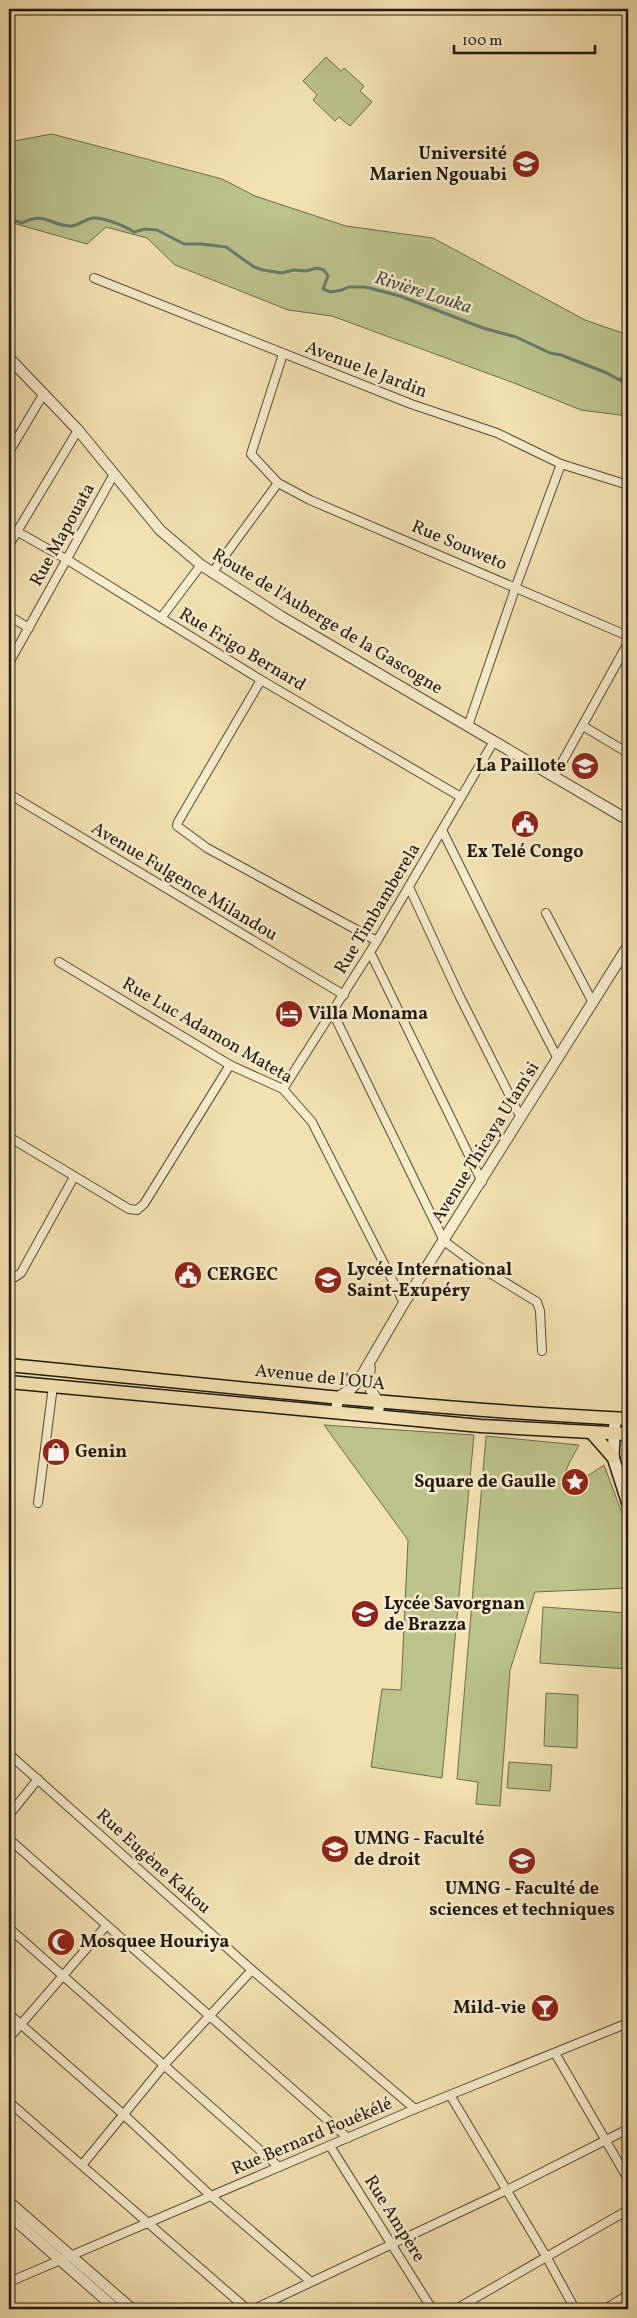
<svg xmlns="http://www.w3.org/2000/svg" width="637" height="2318" font-family="Vollkorn,serif">
  <style>
    .green { fill: #bbc28b; stroke: #6e6c4d }
    .lines { fill: none; stroke-linecap: round; stroke-linejoin: round }
    .stream { stroke: #6b7a71; stroke-width: 3 }
    .minor-casing { stroke: #564a38; stroke-width: 10 }
    .tertiary-casing { stroke: #564a38; stroke-width: 12 }
    .secondary-casing { stroke: #21170f; stroke-width: 14 }
    .primary-casing { stroke: #21170f; stroke-width: 15 }
    .minor { stroke: #f7eccc; stroke-width: 8 }
    .tertiary { stroke: #f7eccc; stroke-width: 10 }
    .secondary { stroke: #f7eccc; stroke-width: 11 }
    .primary { stroke: #f3e1b1; stroke-width: 12 }
    .labels { text-anchor: middle; dominant-baseline: central; stroke-width: 5; stroke-linejoin: round; paint-order: stroke }
    .poi-label { font-size: 18px; font-weight: bold; fill: #21170f; stroke: #f7eccc; text-anchor: start }
    .street-label { font-size: 18px; fill: #21170f; stroke: #f7eccc }
    .water-label { font-size: 19px; font-style: italic; fill: #4c5148; stroke: #f7eccc }
  </style>
  <rect width="100%" height="100%" fill="#f3e1b1"/>
  <filter id="stains"><feTurbulence type="fractalNoise" baseFrequency=".004" numOctaves="4"/><feColorMatrix values="0 0 0 0 .2 0 0 0 0 .09 0 0 0 0 .02 0 0 0 .5 -.17"/></filter>
  <radialGradient id="worn" r=".72"><stop offset=".6" stop-color="#630" stop-opacity="0"/><stop offset="1" stop-color="#630" stop-opacity=".3"/></radialGradient>
  <g class="green">
    <polygon points="326,57 341,71 344,68 364,86 360,91 372,102 350,126 339,117 335,121 313,100 317,95 303,81"/>
    <polygon points="52,134 222,179 255,196 346,226 433,238 585,320 628,335 628,416 581,410 514,383 332,316 288,310 175,265 147,238 106,227 87,244 9,222 9,142"/>
    <polygon points="324,1425 474,1435 442,1778 371,1767 382,1689 401,1690 408,1540"/>
    <path d="M486 1436 579 1445C572 1459 560 1474 565 1490L573 1495 582 1490 583 1479 604 1465 628 1529V1588L535 1592 510 1670 500 1806 476 1804 478 1782 457 1779Z"/>
    <polygon points="543,1607 628,1613 628,1669 540,1663"/>
    <polygon points="546,1693 578,1695 577,1748 544,1746"/>
    <polygon points="509,1762 552,1765 550,1791 507,1788"/>
  </g>
  <g class="lines">
    <g class="stream">
      <path d="M9 219 22 223C46 211 50 226 71 226 78 226 85 219 93 218 103 217 125 226 134 232L145 229 157 230 184 244H201L226 247 254 267 263 270 282 273 294 270 306 271 317 268 324 270 328 276 323 289 331 292 342 290 348 287H365L400 296 483 328 516 337 550 353 561 355 607 373 628 385"/>
      <polyline points="619,379 628,378"/>
    </g>
    <defs>
      <g id="minor">
        <polyline points="94,278 411,404 497,433 561,464 628,485"/>
        <polyline points="283,354 251,454 278,483 310,500 628,636"/>
        <polyline points="9,452 44,393"/>
        <polyline points="9,527 66,559 261,680 461,797"/>
        <polyline points="9,545 78,430"/>
        <polyline points="212,573 278,483"/>
        <polyline points="9,616 29,628"/>
        <polyline points="161,618 201,565"/>
        <polyline points="9,663 114,474"/>
        <polyline points="261,680 178,822 177,826 207,848 377,941"/>
        <polyline points="468,726 516,586 561,464"/>
        <polyline points="583,726 628,753"/>
        <polyline points="555,775 628,643"/>
        <polyline points="9,794 344,995"/>
        <polyline points="442,830 496,939 558,1059"/>
        <polyline points="409,887 459,995 521,1118"/>
        <polyline points="546,913 593,1003"/>
        <polyline points="370,952 482,1182"/>
        <polyline points="59,962 230,1065 283,1089 312,1122 404,1303"/>
        <polyline points="333,1013 444,1241 475,1264 537,1302 540,1311 542,1351"/>
        <polyline points="283,1089 377,941 494,741"/>
        <polyline points="9,1137 129,1209 137,1210 144,1204 230,1065"/>
        <polyline points="9,1277 15,1277 21,1273 74,1177"/>
        <polyline points="38,1503 53,1386"/>
        <polyline points="9,1754 252,1970 415,2109"/>
        <polyline points="9,1815 38,1779"/>
        <polyline points="9,1839 348,2138"/>
        <polyline points="9,1928 279,2167"/>
        <polyline points="9,2014 123,2114 211,2196 310,2281"/>
        <polyline points="9,2038 106,1926"/>
        <polyline points="555,2053 628,2179"/>
        <polyline points="450,2095 547,2258 575,2309"/>
        <polyline points="9,2102 247,2309"/>
        <polyline points="330,2146 432,2309"/>
        <polyline points="82,2165 165,2064 252,1970"/>
        <polyline points="9,2282 415,2109 628,2023"/>
        <polyline points="9,2308 10,2309"/>
        <polyline points="254,2309 505,2191 628,2129"/>
        <polyline points="456,2309 628,2210"/>
        <polyline points="605,2309 628,2295"/>
      </g>
      <g id="tertiary">
        <polyline points="9,358 78,430 160,530 201,565 282,617 628,820"/>
        <path d="M370 1368C366 1383 370 1391 379 1402L378 1416"/>
        <polyline points="336,1413 338,1397 351,1389 359,1380 404,1303 628,946"/>
        <polyline points="9,2202 132,2309"/>
        <polyline points="9,2215 116,2309"/>
      </g>
      <polyline id="secondary" points="615,1419 613,1457 628,1504"/>
      <g id="primary">
        <path d="M9 1365C215 1385 421 1409 628 1419"/>
        <polyline points="9,1382 481,1426 628,1434"/>
        <polyline points="592,1433 613,1457"/>
      </g>
    </defs>
    <use href="#minor" class="minor-casing"/>
    <use href="#tertiary" class="tertiary-casing"/>
    <use href="#secondary" class="secondary-casing"/>
    <use href="#primary" class="primary-casing"/>
    <use href="#minor" class="minor"/>
    <use href="#tertiary" class="tertiary"/>
    <use href="#secondary" class="secondary"/>
    <use href="#primary" class="primary"/>
  </g>
  <defs>
    <symbol id="university-disc" viewBox="-11 -11 22 22"><circle r="9.5" fill="#8f2418" stroke="#f7eccc"/><path d="M0-5L7-2L0 1L-7-2ZM-4 1L0 2.5L4 1V4Q0 6-4 4Z" fill="#fff"/></symbol>
    <symbol id="school-disc" viewBox="-11 -11 22 22"><circle r="9.5" fill="#8f2418" stroke="#f7eccc"/><path d="M0-5L7-2L0 1L-7-2ZM-4 1L0 2.5L4 1V4Q0 6-4 4Z" fill="#fff"/></symbol>
    <symbol id="civic-disc" viewBox="-11 -11 22 22"><circle r="9.5" fill="#8f2418" stroke="#f7eccc"/><path d="M-.6-6.5H3V-4.5H.6V-3L4-1V1h2V6H-6V1h2V-1L-.6-3ZM-1.2 2.5V6h2.4V2.5Z" fill="#fff"/></symbol>
    <symbol id="hotel-disc" viewBox="-11 -11 22 22"><circle r="9.5" fill="#8f2418" stroke="#f7eccc"/><path d="M-6-4.5h1.5V1H6V5H4.5V3h-9V5H-6ZM-4 0a1.8 1.8 0 1 1 3.6 0ZM.5 0V-2.5h3Q6-2.5 6 0Z" fill="#fff"/></symbol>
    <symbol id="shop-disc" viewBox="-11 -11 22 22"><circle r="9.5" fill="#8f2418" stroke="#f7eccc"/><path d="M-5-2.5h2.3a2.7 3.5 0 0 1 5.4 0H5L5.5 6h-11ZM-1.5-2.5h3a1.5 2.3 0 0 0-3 0Z" fill="#fff"/></symbol>
    <symbol id="sight-disc" viewBox="-11 -11 22 22"><circle r="9.5" fill="#8f2418" stroke="#f7eccc"/><path d="M0-6L1.8-2.2L6-1.7L2.9 1.2L3.7 5.4L0 3.3L-3.7 5.4L-2.9 1.2L-6-1.7L-1.8-2.2Z" fill="#fff"/></symbol>
    <symbol id="mosque-disc" viewBox="-11 -11 22 22"><circle r="9.5" fill="#8f2418" stroke="#f7eccc"/><path d="M3.5-4.9A6 6 0 1 0 3.5 4.9A5 5 0 1 1 3.5-4.9Z" fill="#fff"/></symbol>
    <symbol id="bar-disc" viewBox="-11 -11 22 22"><circle r="9.5" fill="#8f2418" stroke="#f7eccc"/><path d="M-6-5H6L.8 .8V4.5H3.5V6h-7V4.5H-.8V.8Z" fill="#fff"/></symbol>
  </defs>
  <g fill-rule="evenodd">
    <use href="#university-disc" x="510" y="148" width="32" height="32"/>
    <use href="#school-disc" x="569" y="750" width="32" height="32"/>
    <use href="#civic-disc" x="509" y="808" width="32" height="32"/>
    <use href="#hotel-disc" x="273" y="998" width="32" height="32"/>
    <use href="#civic-disc" x="172" y="1259" width="32" height="32"/>
    <use href="#school-disc" x="312" y="1264" width="32" height="32"/>
    <use href="#shop-disc" x="40" y="1436" width="32" height="32"/>
    <use href="#sight-disc" x="559" y="1466" width="32" height="32"/>
    <use href="#school-disc" x="349" y="1598" width="32" height="32"/>
    <use href="#university-disc" x="319" y="1833" width="32" height="32"/>
    <use href="#university-disc" x="506" y="1845" width="32" height="32"/>
    <use href="#mosque-disc" x="45" y="1926" width="32" height="32"/>
    <use href="#bar-disc" x="529" y="1992" width="32" height="32"/>
  </g>
  <g class="labels">
    <g class="poi-label">
      <text x="507" y="154" text-anchor="end">Université<tspan x="507" dy="21">Marien Ngouabi</tspan></text>
      <text x="566" y="766" text-anchor="end">La Paillote</text>
      <text x="525" y="852" text-anchor="middle">Ex Telé Congo</text>
      <text x="308" y="1014">Villa Monama</text>
      <text x="347" y="1270">Lycée International<tspan x="347" dy="21">Saint-Exupéry</tspan></text>
      <text x="207" y="1275">CERGEC</text>
      <text x="75" y="1452">Genin</text>
      <text x="556" y="1482" text-anchor="end">Square de Gaulle</text>
      <text x="384" y="1604">Lycée Savorgnan<tspan x="384" dy="21">de Brazza</tspan></text>
      <text x="354" y="1839">UMNG - Faculté<tspan x="354" dy="21">de droit</tspan></text>
      <text x="522" y="1889" text-anchor="middle">UMNG - Faculté de<tspan x="522" dy="21">sciences et techniques</tspan></text>
      <text x="80" y="1942">Mosquee Houriya</text>
      <text x="526" y="2008" text-anchor="end">Mild-vie</text>
    </g>
    <g class="street-label">
      <text transform="translate(366 370) rotate(21)">Avenue le Jardin</text>
      <text transform="translate(63 535) rotate(-61)">Rue Mapouata</text>
      <text transform="translate(459 546) rotate(23)">Rue Souweto</text>
      <text transform="translate(327 622) rotate(31)">Route de l'Auberge de la Gascogne</text>
      <text transform="translate(242 650) rotate(31)">Rue Frigo Bernard</text>
      <text transform="translate(184 882) rotate(31)">Avenue Fulgence Milandou</text>
      <text transform="translate(378 909) rotate(-59)">Rue Timbamberela</text>
      <text transform="translate(207 1031) rotate(30)">Rue Luc Adamon Mateta</text>
      <text transform="translate(486 1143) rotate(-58)">Avenue Thicaya Utam'si</text>
      <text transform="translate(320 1378) rotate(6)">Avenue de l'OUA</text>
      <text transform="translate(153 1862) rotate(42)">Rue Eugène Kakou</text>
      <text transform="translate(312 2137) rotate(-23)">Rue Bernard Fouékélé</text>
      <text transform="translate(394 2219) rotate(58)">Rue Ampère</text>
    </g>
    <g class="water-label">
      <text transform="translate(423 293) rotate(18)">Rivière Louka</text>
    </g>
  </g>
  <rect width="637" height="2318" fill="none" stroke="#f3e1b1" stroke-width="30"/>
  <rect x="10" y="10" width="617" height="2298" fill="none" stroke="#21170f" stroke-width="2.5"/>
  <rect x="15" y="15" width="607" height="2288" fill="none" stroke="#21170f"/>
  <path d="M454 45v8h141v-8" fill="none" stroke="#21170f" stroke-width="2.5"/>
  <text x="462" y="45" font-size="15" fill="#21170f" stroke="#f7eccc" stroke-width="4" paint-order="stroke">100 m</text>
  <rect width="100%" height="100%" filter="url(#stains)"/>
  <rect width="100%" height="100%" fill="url(#worn)"/>
</svg>
